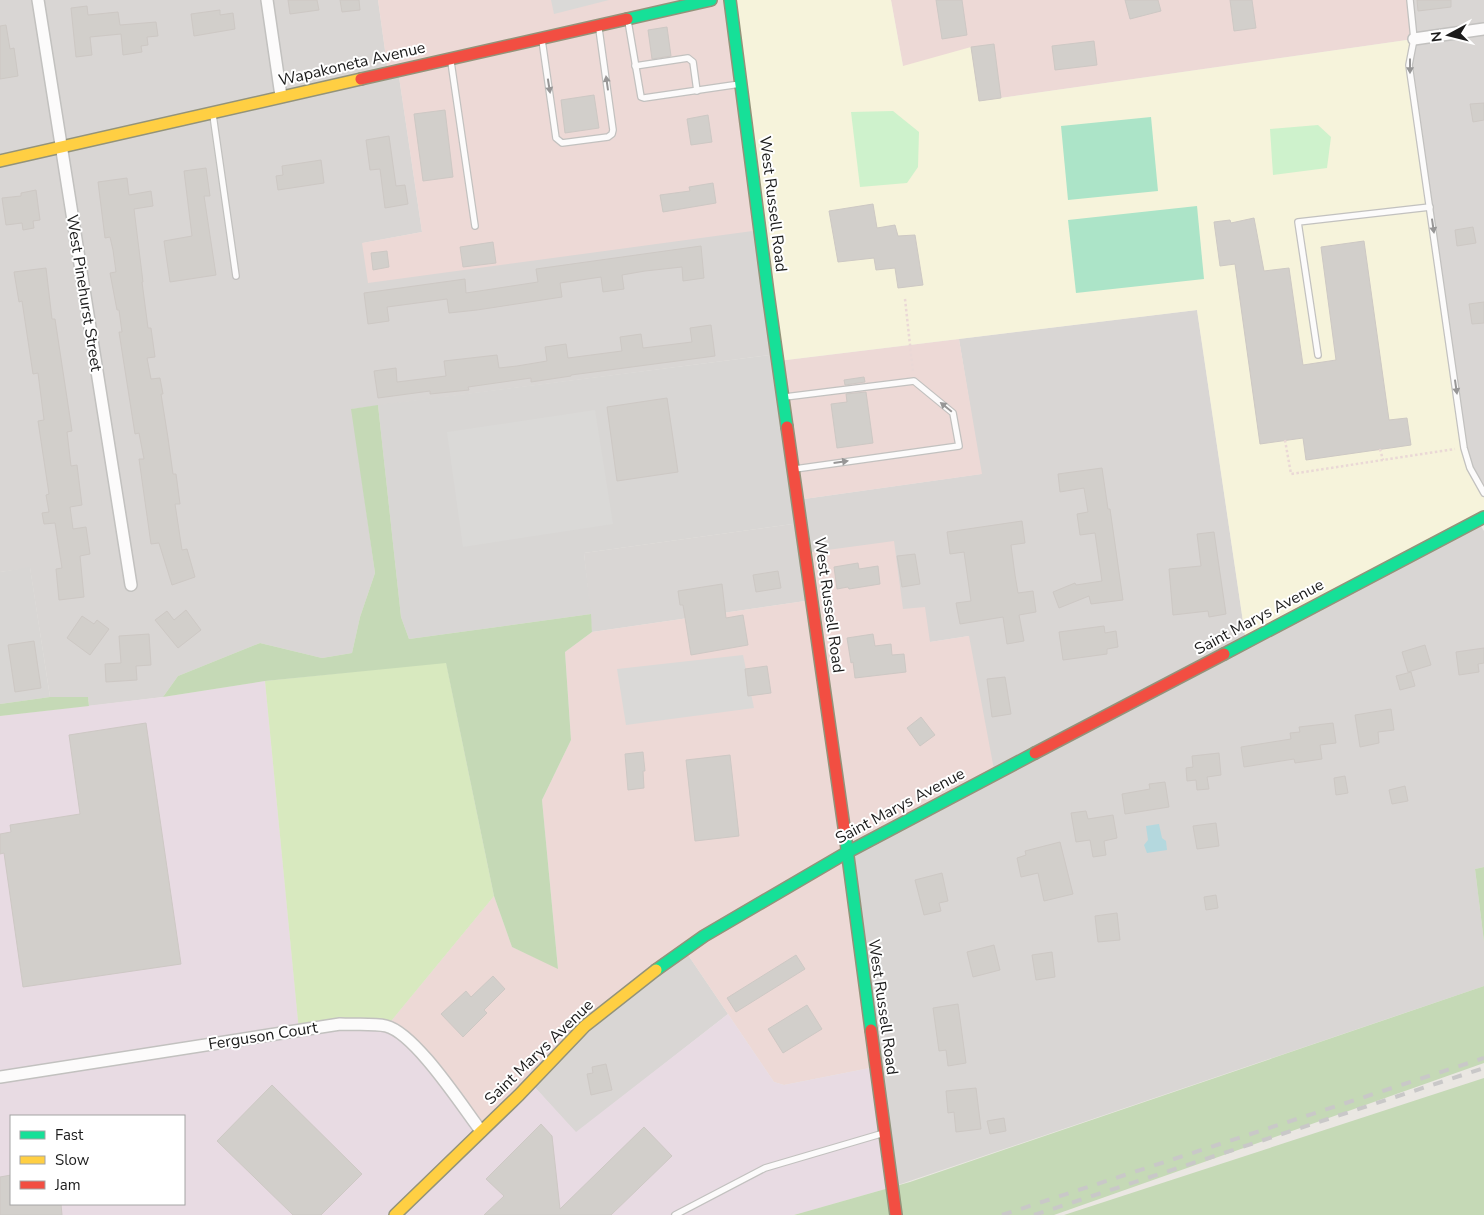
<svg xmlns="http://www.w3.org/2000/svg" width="1484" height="1215" font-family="'Nunito Sans',sans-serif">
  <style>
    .residential { fill: #d9d6d4 }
    .commercial { fill: #edd9d6 }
    .industrial { fill: #e8dbe3; fill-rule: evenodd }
    .education { fill: #f6f3db }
    .religious { fill: #d8d6d4 }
    .grass { fill: #d8e9bf }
    .forest { fill: #c5d9b6 }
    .park { fill: #cef2cc }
    .pitch { fill: #ace4c8 }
    .parking { fill: #dad9d7 }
    .water { fill: #b4d8de }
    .building { fill: #d2cfcb; stroke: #cdc8c4 }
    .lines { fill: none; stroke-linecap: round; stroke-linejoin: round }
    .lane-casing { stroke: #c2c1bf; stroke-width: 8 }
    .street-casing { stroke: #c2c1bf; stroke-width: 14 }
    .fast-casing { stroke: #93937a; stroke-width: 14 }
    .slow-casing { stroke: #93937a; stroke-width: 14 }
    .jam-casing { stroke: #93937a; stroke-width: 14 }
    .path { stroke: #ead8d6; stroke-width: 2.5; stroke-dasharray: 2.5 2.5; stroke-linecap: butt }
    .lane { stroke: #fcfbfb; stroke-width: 5.5 }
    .street { stroke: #fcfbfb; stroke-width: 11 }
    .fast { stroke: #16e098; stroke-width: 11 }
    .slow { stroke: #ffcf43; stroke-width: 11 }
    .jam { stroke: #f24e42; stroke-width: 11 }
    .rail { stroke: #c9c8c8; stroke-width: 4; stroke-dasharray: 10 10; stroke-linecap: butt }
    .oneway { fill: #979696 }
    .labels { text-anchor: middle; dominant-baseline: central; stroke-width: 4; stroke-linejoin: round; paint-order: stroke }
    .street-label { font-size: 16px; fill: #1b1b1b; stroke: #fff }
  </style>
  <rect width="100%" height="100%" fill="#eae7e2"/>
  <g class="residential">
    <polygon points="0,0 378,0 388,72 398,70 422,232 363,243 760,230 777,354 352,409 375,573 360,617 352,653 322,658 260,643 178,676 163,697 89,706 88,697 50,697 30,568 0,572"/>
    <polygon points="1410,0 1484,0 1484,493 1464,448 1409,65"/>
    <polygon points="1197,310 1246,642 1477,520 1484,531 1484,867 1475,869 1484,942 1484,986 892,1187 846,853 969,636 930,642 903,609 812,600 592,632 584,553 800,523 797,500 981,474 959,339"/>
    <polygon points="684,949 728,1014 576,1133 531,1083"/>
  </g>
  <g class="commercial">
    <polygon points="378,0 730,0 760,230 368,283 362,243 422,232 398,70 388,72"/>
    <polygon points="891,0 1410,0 1414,39 979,101 903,66"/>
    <polygon points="959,339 982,474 797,500 778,361"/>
    <polygon points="894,541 903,609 925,607 930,642 969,636 995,775 846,853 875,1067 784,1085 774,1082 684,949 663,964 481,1131 387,1026 494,896 512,947 558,968 542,800 571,740 565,652 592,632 812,600 805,553"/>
  </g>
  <path class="industrial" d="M265 681 299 1030 387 1026 412 1042 481 1131 531 1083 576 1132 728 1014 774 1082 784 1085 875 1067 892 1187 794 1215H0V716L163 697ZM11 1116H184V1204H11Z"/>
  <polygon class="education" points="730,0 891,0 903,66 971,47 979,101 1414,39 1409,65 1464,448 1484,493 1484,517 1246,642 1197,310 778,361"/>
  <g class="religious">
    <polygon points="777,354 800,523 584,553 591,614 409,639 401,617 378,405"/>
    <polygon points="30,567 50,697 0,704 0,572"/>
  </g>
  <polygon class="grass" points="446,662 494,896 387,1026 299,1031 265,681"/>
  <g class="forest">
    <polygon points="378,405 401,617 409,639 591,614 592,632 565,652 571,740 542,800 558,969 512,947 494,896 446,663 265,681 163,697 178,676 260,643 322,658 352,653 360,617 375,573 351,409"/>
    <polygon points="50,697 88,697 89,706 0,716 0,704"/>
    <polygon points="1484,867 1484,942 1475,869"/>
    <polygon points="1484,986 1484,1063 1054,1215 794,1215 910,1182"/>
    <polygon points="1484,1078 1484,1215 1064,1215"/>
  </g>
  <g class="park">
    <polygon points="893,111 919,132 918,167 907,183 860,187 851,112"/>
    <polygon points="1318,125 1331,137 1327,168 1273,175 1270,129"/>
  </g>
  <g class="pitch">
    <polygon points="1151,117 1158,191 1068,200 1061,126"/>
    <polygon points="1197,206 1204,279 1076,293 1068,220"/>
  </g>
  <g class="parking">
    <polygon points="551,0 609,0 554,14"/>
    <polygon points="595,410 613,524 463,547 447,432"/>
    <polygon points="743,655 754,708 626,725 617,669"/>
  </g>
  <polygon class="water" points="1159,824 1162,838 1166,841 1167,850 1147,853 1144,845 1148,840 1146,826"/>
  <g class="building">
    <polygon points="288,0 317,0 319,10 290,14"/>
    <polygon points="340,0 359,0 360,10 342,12"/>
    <polygon points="936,0 962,0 967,35 942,39"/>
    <polygon points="1125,0 1158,0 1161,11 1130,19"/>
    <polygon points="1230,0 1252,0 1256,28 1234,31"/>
    <polygon points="1417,0 1451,0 1451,7 1418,11"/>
    <polygon points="87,6 88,15 118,12 120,25 156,22 158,36 147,37 148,45 141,46 142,52 123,55 121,34 90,37 92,55 76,57 71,8"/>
    <polygon points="220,10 220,15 233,13 235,29 194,36 191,14"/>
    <polygon points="6,25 10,49 14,48 18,76 0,79 0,26"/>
    <polygon points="667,27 671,56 652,59 648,30"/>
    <polygon points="1094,41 1097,65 1055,70 1052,46"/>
    <polygon points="994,44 1001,98 979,101 971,47"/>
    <polygon points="594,95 599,128 565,133 561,100"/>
    <polygon points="1484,103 1484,120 1473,122 1470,104"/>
    <polygon points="445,110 453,177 423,181 414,114"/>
    <polygon points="708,115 712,142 691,145 687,119"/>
    <polygon points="389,136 396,186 405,185 408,204 385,208 380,169 370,170 366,140"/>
    <polygon points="321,160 324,183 278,190 276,176 283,175 282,166"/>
    <polygon points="206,168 210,196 204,196 216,275 170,282 164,241 192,236 184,171"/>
    <polygon points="127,178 129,195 151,191 153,206 134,209 143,282 142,282 148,328 151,328 155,357 147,358 151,379 160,378 163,394 161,394 168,438 173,474 176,474 180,504 175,504 182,550 187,549 195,577 172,585 159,543 151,544 139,459 144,459 139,433 135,434 119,332 122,332 119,310 117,310 110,273 116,272 113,250 110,237 105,238 98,182"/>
    <polygon points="713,183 716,203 663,212 660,195 690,191 689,187"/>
    <polygon points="36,190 40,220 33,221 34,228 23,230 22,223 6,225 2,198 21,196 21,193"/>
    <polygon points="873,204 877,228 895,225 898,236 915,235 923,285 898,288 895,268 876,270 874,258 838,262 829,211"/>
    <polygon points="1254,218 1264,271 1289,268 1303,365 1336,360 1321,247 1364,241 1389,420 1407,418 1411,445 1306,460 1303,438 1260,444 1235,264 1220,266 1214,222 1230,220 1231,223"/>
    <polygon points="1473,227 1476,243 1457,246 1455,230"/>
    <polygon points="493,242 496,263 463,267 460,247"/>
    <polygon points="701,246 704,278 683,281 682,267 645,271 622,275 624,289 603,292 601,277 560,283 562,297 477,310 449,313 447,299 387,307 389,321 368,324 364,293 465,279 466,293 538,282 536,269"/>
    <polygon points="387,251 389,267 373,270 371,253"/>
    <polygon points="46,268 52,319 55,319 72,431 67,432 71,466 77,465 82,505 70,507 73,529 86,527 90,554 80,556 84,597 59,600 56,569 62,568 55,523 44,524 42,513 49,512 46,495 49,494 38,421 44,420 38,373 33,374 22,301 19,302 14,272"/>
    <polygon points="1484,302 1484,323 1472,324 1469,304"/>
    <polygon points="711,325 715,356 571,375 571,376 531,382 531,378 468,387 469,390 430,394 430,391 378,398 374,371 396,368 397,382 446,376 444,361 497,355 499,368 517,366 547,361 545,347 566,344 568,358 622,351 620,337 641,334 643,348 692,342 690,328"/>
    <polygon points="864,377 865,382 845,385 844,380"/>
    <polygon points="866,392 873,443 837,448 831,404 847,402 846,394"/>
    <polygon points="667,398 678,472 617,481 607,407"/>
    <polygon points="1102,468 1108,509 1110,509 1123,600 1091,604 1089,596 1059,608 1053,592 1075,583 1076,585 1102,581 1095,533 1080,535 1077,514 1088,512 1084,488 1060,492 1058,474"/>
    <polygon points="1022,521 1025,543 1011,545 1015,575 1018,593 1033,591 1036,612 1019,615 1024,641 1007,644 1003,617 960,624 956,603 971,601 964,552 950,554 947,532"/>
    <polygon points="1214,532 1226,614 1209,617 1208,611 1173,615 1169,569 1201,566 1197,534"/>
    <polygon points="915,554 920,584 902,587 897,556"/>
    <polygon points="858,563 859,569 878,566 880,584 849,589 848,587 837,589 834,567"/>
    <polygon points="778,571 781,588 756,592 753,575"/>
    <polygon points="722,584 726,618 743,615 748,645 691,655 683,605 680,605 678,591"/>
    <polygon points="186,610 201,630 178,648 155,620 167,611 174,620"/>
    <polygon points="82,616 94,624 97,620 109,629 90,655 67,638"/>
    <polygon points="1104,626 1105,633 1116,631 1118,647 1107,649 1107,654 1063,660 1059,632"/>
    <polygon points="149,634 151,665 136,666 137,680 106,682 105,664 121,663 119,636"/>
    <polygon points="873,634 875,646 891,644 892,655 904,654 906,672 855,678 853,662 851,663 847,638"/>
    <polygon points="34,641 41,688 15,692 8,645"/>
    <polygon points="1425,645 1431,665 1408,672 1402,652"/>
    <polygon points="1484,648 1484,663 1478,664 1479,672 1459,675 1456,652"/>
    <polygon points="767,666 771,693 748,696 745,669"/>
    <polygon points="1411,672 1415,686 1400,690 1396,676"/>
    <polygon points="1005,677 1011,714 992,717 987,679"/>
    <polygon points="1391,709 1394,730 1378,732 1379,743 1360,747 1355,715"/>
    <polygon points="921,717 935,735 920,746 907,728"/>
    <polygon points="146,723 181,964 23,987 4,853 0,854 0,834 11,832 10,825 80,814 69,735"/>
    <polygon points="1333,723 1336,743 1320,745 1322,759 1295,763 1294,759 1244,767 1241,747 1291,739 1290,733 1300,732 1299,727"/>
    <polygon points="643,752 645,771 643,771 644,788 628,790 625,754"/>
    <polygon points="1219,753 1221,775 1207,777 1209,789 1197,790 1196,780 1187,781 1186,768 1193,767 1192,756"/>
    <polygon points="730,755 739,836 695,841 686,760"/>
    <polygon points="1345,776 1348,793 1336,795 1334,778"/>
    <polygon points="1165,782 1169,807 1125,814 1122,794 1150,789 1149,784"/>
    <polygon points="1405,786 1408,801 1392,804 1389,790"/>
    <polygon points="1086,811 1088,819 1113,815 1117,838 1104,841 1106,855 1093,857 1090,840 1076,842 1071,813"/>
    <polygon points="1216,823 1219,846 1197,849 1193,826"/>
    <polygon points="1060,842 1073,894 1044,901 1038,873 1021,877 1017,858 1026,855 1025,851"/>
    <polygon points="942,873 948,901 939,903 941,911 924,915 915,880"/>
    <polygon points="1216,895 1218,908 1206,910 1204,897"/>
    <polygon points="1117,913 1120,940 1098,942 1095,916"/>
    <polygon points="994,945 1000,970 973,977 967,952"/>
    <polygon points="1052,952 1055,977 1036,980 1032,955"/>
    <polygon points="796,955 805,969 736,1012 727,998"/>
    <polygon points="493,976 505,989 484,1010 487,1013 463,1037 441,1014 466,991 471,997"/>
    <polygon points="958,1004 966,1063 948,1066 946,1050 939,1051 933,1008"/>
    <polygon points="807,1005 822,1029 783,1053 768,1029"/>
    <polygon points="606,1064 612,1090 591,1095 587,1074 593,1073 592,1067"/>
    <polygon points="272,1085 362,1174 321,1215 293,1215 217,1141"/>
    <polygon points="976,1088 981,1129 956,1132 954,1112 948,1113 946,1091"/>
    <polygon points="1004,1118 1006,1131 990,1134 987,1121"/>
    <polygon points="541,1124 552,1136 560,1209 644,1127 672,1156 611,1215 484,1215 504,1196 486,1179"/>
    <polygon points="11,1175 11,1204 61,1204 62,1215 0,1215 0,1177"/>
  </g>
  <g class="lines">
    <defs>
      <g id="lane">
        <polyline points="1410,0 1414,39 1409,65 1464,448 1470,468 1484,493"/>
        <polyline points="628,21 641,97 644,98 740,84"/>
        <polyline points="542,40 556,138 562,143 608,137 612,134 613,130 599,29"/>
        <polyline points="451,62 475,226"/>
        <polyline points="635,66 688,58 693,62 697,91"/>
        <polyline points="213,115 236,276"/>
        <polyline points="1318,355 1298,222 1430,207"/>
        <polyline points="785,397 914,381 953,413 959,446 795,469"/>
        <polyline points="675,1215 765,1168 884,1133"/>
      </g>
      <g id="street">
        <polyline points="38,0 131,585"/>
        <polyline points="267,0 281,96"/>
        <polyline points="1414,39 1484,29"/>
        <path d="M0 1077 340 1024C354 1025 373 1023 386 1026 415 1033 462 1106 481 1131"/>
      </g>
      <g id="fast">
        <polyline points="730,0 768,293 787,427"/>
        <polyline points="627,19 711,0"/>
        <polyline points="1224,654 1484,517"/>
        <polyline points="845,834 871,1030"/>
        <polyline points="656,970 704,936 846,853 1035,753"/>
      </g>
      <g id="slow">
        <polyline points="0,161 361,79"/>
        <polyline points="395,1215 519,1095 585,1026 656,970"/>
      </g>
      <g id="jam">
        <polyline points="361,79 627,19"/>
        <polyline points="787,427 845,834"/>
        <polyline points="1035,753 1224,654"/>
        <polyline points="871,1030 896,1215"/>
      </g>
    </defs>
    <use href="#lane" class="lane-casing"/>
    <use href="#street" class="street-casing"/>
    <use href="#fast" class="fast-casing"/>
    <use href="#slow" class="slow-casing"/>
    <use href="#jam" class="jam-casing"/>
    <g class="path">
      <polyline points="905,299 913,372"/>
      <polyline points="1285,440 1291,474 1455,449"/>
      <polyline points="1380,449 1383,460"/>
    </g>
    <use href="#lane" class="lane"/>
    <use href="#street" class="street"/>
    <use href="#fast" class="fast"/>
    <use href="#slow" class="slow"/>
    <use href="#jam" class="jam"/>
    <g class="rail">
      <polyline points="1002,1215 1484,1058"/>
      <polyline points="1034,1215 1484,1068"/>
    </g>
  </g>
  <defs><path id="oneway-solid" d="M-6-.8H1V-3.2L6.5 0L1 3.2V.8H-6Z" transform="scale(1.25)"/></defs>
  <g class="oneway">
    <use href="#oneway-solid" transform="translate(1410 66) rotate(90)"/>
    <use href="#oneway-solid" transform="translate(607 83) rotate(-98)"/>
    <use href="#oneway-solid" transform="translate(549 86) rotate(81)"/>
    <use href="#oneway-solid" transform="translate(1433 226) rotate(82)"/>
    <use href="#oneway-solid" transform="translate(1456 387) rotate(82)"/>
    <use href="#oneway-solid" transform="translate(946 407) rotate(-141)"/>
    <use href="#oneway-solid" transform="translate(841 462) rotate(-8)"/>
  </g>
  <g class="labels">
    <g class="street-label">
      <text transform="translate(352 64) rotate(-13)">Wapakoneta Avenue</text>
      <text transform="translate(773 204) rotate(83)">West Russell Road</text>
      <text transform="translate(84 293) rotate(81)">West Pinehurst Street</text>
      <text transform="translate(829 605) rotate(82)">West Russell Road</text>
      <text transform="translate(1259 617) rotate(-28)">Saint Marys Avenue</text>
      <text transform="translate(900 806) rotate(-28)">Saint Marys Avenue</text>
      <text transform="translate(883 1007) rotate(82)">West Russell Road</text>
      <text transform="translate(263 1036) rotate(-9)">Ferguson Court</text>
      <text transform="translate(539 1052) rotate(-44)">Saint Marys Avenue</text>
    </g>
  </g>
  <rect x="10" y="1115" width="175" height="90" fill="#ffffff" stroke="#a4a4a4"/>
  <rect x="20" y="1131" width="25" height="8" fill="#16e098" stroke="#a4a4a4"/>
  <text x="55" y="1140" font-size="15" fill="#1b1b1b">Fast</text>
  <rect x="20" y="1156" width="25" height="8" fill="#ffcf43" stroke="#a4a4a4"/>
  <text x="55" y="1165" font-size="15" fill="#1b1b1b">Slow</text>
  <rect x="20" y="1181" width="25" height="8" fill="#f24e42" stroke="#a4a4a4"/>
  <text x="55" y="1190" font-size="15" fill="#1b1b1b">Jam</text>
  <g transform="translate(1449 35) rotate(263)" stroke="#ffffff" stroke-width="4" paint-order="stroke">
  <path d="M0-4L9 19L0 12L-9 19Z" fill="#1b1b1b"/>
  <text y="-8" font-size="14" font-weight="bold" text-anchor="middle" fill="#1b1b1b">N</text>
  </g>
</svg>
